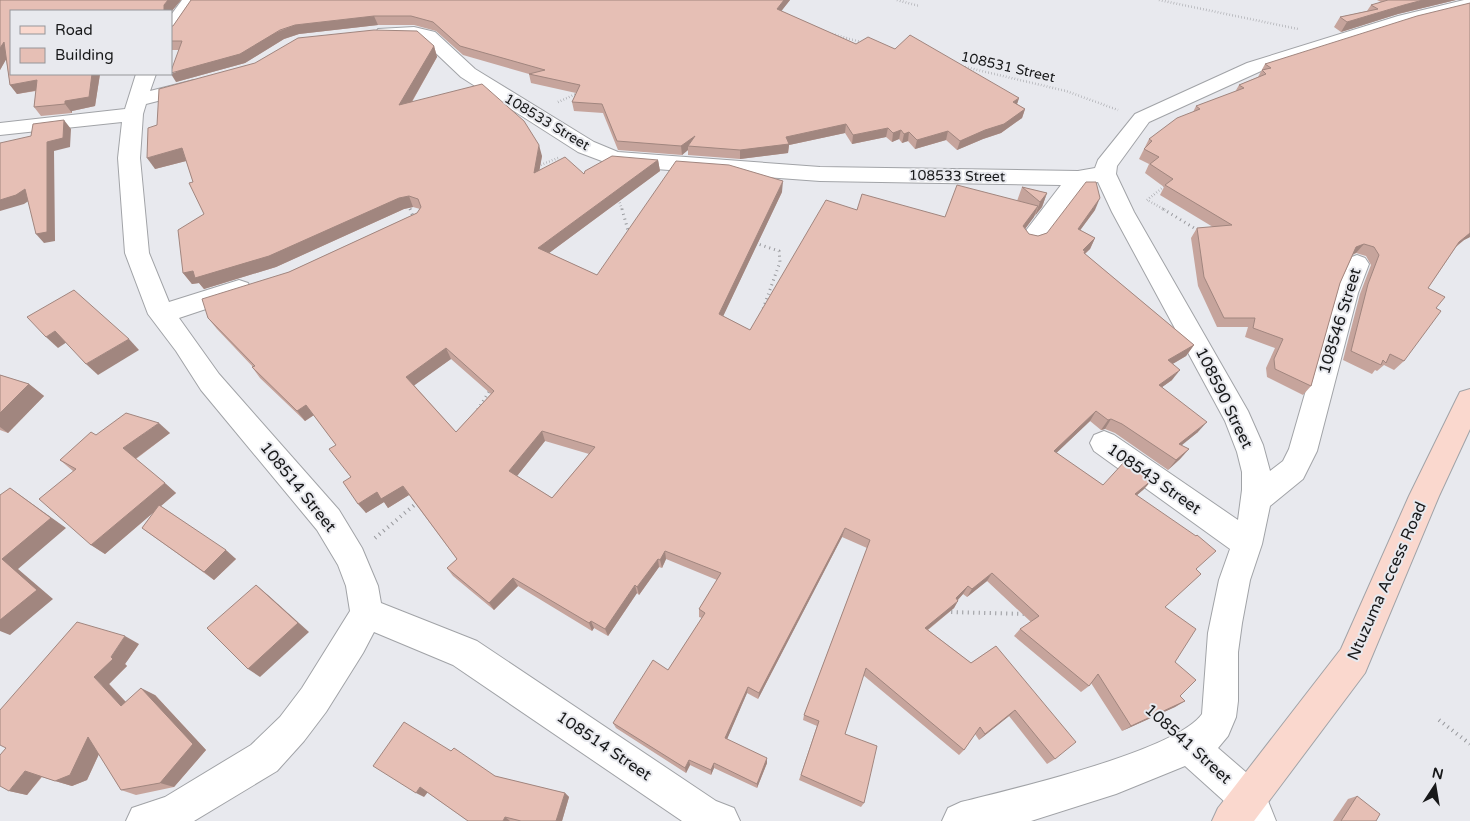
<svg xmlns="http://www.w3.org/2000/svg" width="1470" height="821" font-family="'Varela Round',sans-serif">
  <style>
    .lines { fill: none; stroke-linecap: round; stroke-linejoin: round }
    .street-casing { stroke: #a1a3a7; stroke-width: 2 }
    .secondary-casing { stroke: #a1a3a7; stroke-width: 2 }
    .path-far2 { stroke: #97989c; stroke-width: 2.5; stroke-dasharray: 0.5 2.5; stroke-linecap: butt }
    .path-far1 { stroke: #97989c; stroke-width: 3; stroke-dasharray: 1 4; stroke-linecap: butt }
    .path { stroke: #97989c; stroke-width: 4; stroke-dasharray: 1 4.5; stroke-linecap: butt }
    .street { fill: #fff; fill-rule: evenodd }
    .secondary { fill: #fad8ce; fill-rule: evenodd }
    .wall { fill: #c6a49c; fill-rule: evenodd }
    .shaded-wall { fill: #a1867f }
    .building { fill: #e6bfb5; stroke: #a1867f; fill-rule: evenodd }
    .labels { text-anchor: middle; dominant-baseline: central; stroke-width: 4; stroke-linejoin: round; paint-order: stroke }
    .far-street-label { font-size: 14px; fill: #18191a; stroke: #e8e9ee }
    .street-label { font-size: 16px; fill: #18191a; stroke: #e8e9ee }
  </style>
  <rect width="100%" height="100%" fill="#e8e9ee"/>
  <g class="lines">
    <defs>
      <g id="street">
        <polygon points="182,0 200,0 178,33 171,34 171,15"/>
        <path d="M1464 0H1470V9L1410 24 1261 71 1149 122 1117 166 1116 174 1134 212 1248 411 1263 445 1270 471 1283 461 1289 449 1334 293 1349 258 1357 255 1365 258 1369 264 1358 293 1317 451 1303 479 1270 506 1262 544 1250 580 1242 623 1238 652V701L1236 717 1228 736 1218 748 1262 786 1276 821H1238L1235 811 1185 766 1116 794 1031 821H942L948 808 961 802C1009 790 1176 751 1202 714L1208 633 1219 580 1230 549 1094 451 1090 443 1094 435 1104 431 1114 435 1238 520 1242 490V472L1237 452 1225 421 1112 212 1098 182 1085 184 1041 243 1033 245 1025 243 1021 237 1061 185 820 181 615 166 578 152 461 77 422 40 378 37 376 33 378 29 414 27 435 32 475 69 594 142 618 152 820 167 1078 171 1095 168 1098 160 1135 114 1247 63 1398 16Z"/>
        <polygon points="136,74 156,74 150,91 194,80 201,82 204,86 201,90 146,104 143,114 140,158 149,253 169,302 239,280 248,283 251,289 248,295 179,318 219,374 339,510 362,548 378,586 381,603 477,641 716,801 734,808 740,821 682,821 453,665 374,632 363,653 326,712 304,741 277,771 194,821 126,821 132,808 165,797 251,745 280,717 302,688 350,611 346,586 338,565 317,530 201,390 176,351 148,314 125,253 118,158 122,122 0,135 0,123 125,109"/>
      </g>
      <polygon id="secondary" points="1470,389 1470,429 1439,496 1365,673 1254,821 1212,821 1218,808 1341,649 1409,496 1456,400 1460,392"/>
    </defs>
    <use href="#street" class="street-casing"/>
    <use href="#secondary" class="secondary-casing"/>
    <g class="path-far2">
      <polyline points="897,0 919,6"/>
      <polyline points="1159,0 1298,29"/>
      <polyline points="832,34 864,43"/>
      <polyline points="965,67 1066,91 1118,110"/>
      <polyline points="558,102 578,93"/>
      <polyline points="538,166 558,158"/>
      <polyline points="618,197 622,210"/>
      <polyline points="1147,200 1166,185"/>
      <polyline points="1149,201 1165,210"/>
      <polyline points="409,206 411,210"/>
    </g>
    <g class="path-far1">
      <polyline points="410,209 414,219"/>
      <polyline points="622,209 629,234"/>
      <polyline points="1163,209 1199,231"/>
      <polyline points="755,243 779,251 780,262 763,309"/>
      <polyline points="475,414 490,390"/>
    </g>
    <g class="path">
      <polyline points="375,538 418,502"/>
      <polyline points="947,610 948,612 1027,614"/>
      <polyline points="1439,720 1470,744"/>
    </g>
    <use href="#street" class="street"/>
    <use href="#secondary" class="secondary"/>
  </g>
  <g class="wall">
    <polygon points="0,0 181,0 171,12 11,74 100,74 95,106 72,111 72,113 41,116 34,107 36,91 17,94 10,85 6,59 0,70"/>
    <polygon points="191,0 790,0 781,11 856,44 895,49 1019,98 1017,104 1025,109 1022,118 1001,133 983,139 957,150 946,140 915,149 908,141 902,143 899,139 892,142 886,137 852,144 845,133 789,145 788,153 740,159 688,155 688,150 682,155 618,150 603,113 574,111 572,102 576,93 531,83 529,74 463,55 436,31 414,25 378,25 299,34 284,39 245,63 176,82 179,50 171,50 171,26 173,26"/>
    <polygon points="1377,0 1456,0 1398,14 1341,32 1334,27 1340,17 1367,11 1371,5 1381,2"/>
    <polygon points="1470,3 1470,237 1464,240 1456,247 1428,288 1436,308 1404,361 1394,370 1384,365 1377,371 1375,370 1372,374 1343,360 1360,294 1371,265 1366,256 1356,253 1353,255 1340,283 1311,386 1303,395 1267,377 1266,368 1275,348 1245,337 1248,327 1217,327 1198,286 1191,238 1197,228 1213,227 1160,195 1164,187 1145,173 1149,164 1139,159 1149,139 1193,112 1196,106 1235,92 1239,85 1258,77 1265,64"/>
    <path d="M434 46 437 57 412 102 542 156 539 170 584 174 658 160 660 171 549 253 597 275 782 192 723 316 750 330 857 210 945 217 1017 201 1022 187 1047 193 1042 207 1035 215 1025 229 1029 234 1038 236 1047 233 1095 210 1080 230 1095 238 1090 249 1085 254 1194 345 1186 356 1172 364V380L1162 387 1198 432 1181 445 1189 449 1180 459 1168 470 1115 433 1105 429 1101 430 1090 421 1056 453 1103 485 1152 480 1144 489 1137 495 1196 569 1165 607 1175 662 1180 696 1185 701 1175 707 1122 731 1091 683 1089 686 1081 692 1014 636 1020 629 1031 622 987 581 967 597 963 594 958 600 954 608 928 630 971 663 996 646 1055 759 1047 764 1009 716 979 740 975 734 964 750 959 755 863 675 845 734 864 803 861 807 799 780 817 726 803 720 804 715 867 548 842 537 758 699 747 693 727 739 767 763 757 788 714 768 711 775 690 765 686 773 616 728 613 723 668 670 702 618 699 617V609L717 580 666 559 662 568 659 567 639 595 637 593 608 636 594 628 592 631 518 586 494 610 453 576 447 568 457 559 409 495 388 508 384 502 366 513 351 477 336 445 314 415 305 421 260 378 252 367H253L217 329 208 318 289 272 417 213 420 209 413 207 404 209 276 267 204 289 199 283 192 284 183 273 204 214 186 161 155 169 157 125ZM451 359 491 394 456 432 414 385ZM545 441 589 454 552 498 517 476Z"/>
    <polygon points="0,375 29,384 44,396 8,433 0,430"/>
    <polygon points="170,433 136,459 176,493 161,506 236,559 214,580 142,528 154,512 105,554 91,545 73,471 60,460 96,435"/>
    <polygon points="139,644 125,664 127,666 109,684 126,702 155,695 206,750 174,787 136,795 121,790 99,754 87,780 72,786 42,777 27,795 9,791"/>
    <polygon points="451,751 495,776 565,793 569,797 562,821 468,821 427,792 424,797"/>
    <polygon points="1357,796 1376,821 1333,821 1348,799"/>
  </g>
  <g class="shaded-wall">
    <polygon points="168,0 181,0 171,12 164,11 164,5"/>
    <polygon points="784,0 790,0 776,18 777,9"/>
    <polygon points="1423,0 1456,0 1398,14 1341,32 1347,22 1404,5"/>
    <polygon points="374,16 378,25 299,34 284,39 245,63 176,82 171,74 295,25"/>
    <polygon points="4,42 11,51 0,70 0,48"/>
    <polygon points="434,46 437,57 403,117 399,105"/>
    <polygon points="92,74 100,74 95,106 72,111 72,113 65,104 65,101"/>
    <polygon points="37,80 44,89 17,94 10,85"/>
    <polygon points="1019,98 1016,107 1013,102"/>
    <polygon points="1025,109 1022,118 1001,133 983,139 957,150 960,141"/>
    <polygon points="64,120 71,129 70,147 54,151 55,241 44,243 36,234 47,142"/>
    <polygon points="846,124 845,133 789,145 788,153 740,159 740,150 786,137"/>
    <polygon points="888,128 886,137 852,144 853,135"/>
    <polygon points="901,130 899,139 892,142 893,133"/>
    <polygon points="948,131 946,140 915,149 917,140"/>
    <polygon points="909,132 908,141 902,143 904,134"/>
    <polygon points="695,136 688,146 688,150 682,155 681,146"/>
    <polygon points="539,145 542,156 537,184 534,173"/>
    <polygon points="182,148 190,160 155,169 147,158"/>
    <polygon points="658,160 660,171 541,259 538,248"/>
    <polygon points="783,181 782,192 719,325 719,314"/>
    <polygon points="25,189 33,198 24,204 0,211 0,200"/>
    <polygon points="1047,193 1042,207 1035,216 1040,202"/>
    <polygon points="409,196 413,207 404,209 276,267 204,289 199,283 192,284 183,273 399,198"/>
    <polygon points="1100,198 1095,210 1073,240 1078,229"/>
    <polygon points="1038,206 1034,217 1019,237 1023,226"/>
    <polygon points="1470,233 1470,237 1464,240 1450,251 1459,242"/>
    <polygon points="1095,238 1090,249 1083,255 1083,250"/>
    <polygon points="1364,244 1356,253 1348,256 1356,247"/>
    <polygon points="55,331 67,342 58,348 46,337"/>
    <polygon points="129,339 139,350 98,375 86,364"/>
    <polygon points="1194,345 1186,356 1161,371 1168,360"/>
    <polygon points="446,348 451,359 412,387 406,377"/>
    <polygon points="1180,370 1172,380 1151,395 1159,385"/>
    <polygon points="29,384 44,396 8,433 0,427 0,413"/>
    <polygon points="306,405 314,415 305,421 297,411"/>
    <polygon points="1096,411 1090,421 1048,461 1054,451"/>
    <polygon points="1111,419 1105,429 1101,430 1108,420"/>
    <polygon points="1207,422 1198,432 1171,454 1179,444"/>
    <polygon points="159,423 170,433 135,459 123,448"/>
    <polygon points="542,431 545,441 513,481 509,471"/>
    <polygon points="1189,449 1180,459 1168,470 1176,460"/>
    <polygon points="1152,480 1144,489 1128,503 1135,494"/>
    <polygon points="165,483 176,493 105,554 91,545"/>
    <polygon points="403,486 409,495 388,508 384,502 366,513 358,504 377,492"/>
    <polygon points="10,488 66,528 18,569 53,599 10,635 0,631 0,620 2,559"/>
    <polygon points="845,528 842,537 758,699 759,693"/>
    <polygon points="226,550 236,559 214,580 204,572"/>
    <polygon points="665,551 666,559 662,568 660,560"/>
    <polygon points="658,559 659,567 639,595 637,587"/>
    <polygon points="992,573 987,581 967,597 972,589"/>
    <polygon points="513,578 518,586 494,610 489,603"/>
    <polygon points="256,585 268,595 309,632 260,677 248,669"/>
    <polygon points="635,585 637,593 608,636 605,629"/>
    <polygon points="968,586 963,594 952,606 956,598"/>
    <polygon points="958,601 954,608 921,635 925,628"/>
    <polygon points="591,621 594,628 592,631 589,623"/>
    <polygon points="125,636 139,644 125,664 127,666 109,684 135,712 121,706 94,677 111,657"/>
    <polygon points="748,687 747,693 725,744 725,738"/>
    <polygon points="141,688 155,695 206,750 174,787 160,783"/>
    <polygon points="1185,701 1175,707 1122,731 1131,726"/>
    <polygon points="1015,710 1009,716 979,740 985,734"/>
    <polygon points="88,737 104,743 87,780 72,786 55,781"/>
    <polygon points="767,758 767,763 757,788 757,784"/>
    <polygon points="689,760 690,765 686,773 685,768"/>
    <polygon points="714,763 714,768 711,775 711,770"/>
    <polygon points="25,771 42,776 27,795 9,791"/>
    <polygon points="420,787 428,792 424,797 416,793"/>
    <polygon points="565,793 569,797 562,821 556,821"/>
    <polygon points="505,817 510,821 503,821"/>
  </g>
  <g class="building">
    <polygon points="0,0 168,0 164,5 164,11 11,11 11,74 92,74 89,97 65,101 65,104 34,107 37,80 10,85 4,42 0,48"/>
    <polygon points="191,0 784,0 777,9 856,44 868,37 895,49 910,35 1019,98 1013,102 1025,109 1004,124 985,130 960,141 948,131 917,140 909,132 904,134 901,130 893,133 888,128 853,135 846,124 786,137 789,144 740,150 688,146 695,136 681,146 617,141 602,104 572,102 580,85 529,74 545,70 460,46 433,22 411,16 374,16 295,25 280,30 240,54 171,73 171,71 182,41 171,41 171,26 173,26"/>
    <polygon points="1388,0 1423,0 1404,5 1347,22 1340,17 1378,9 1371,5"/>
    <polygon points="1470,3 1470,233 1459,242 1428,288 1445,297 1436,308 1441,311 1404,361 1390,354 1386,363 1383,360 1381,365 1351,351 1368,284 1379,255 1374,247 1364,244 1356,247 1340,283 1311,386 1275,369 1274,359 1283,339 1253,328 1255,318 1224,318 1204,277 1197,228 1232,225 1165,185 1173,179 1150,164 1159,157 1144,149 1152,141 1149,139 1177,118 1200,109 1196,106 1244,88 1239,85 1266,74 1262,70 1271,68 1265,64 1417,16"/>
    <path d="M374 30 417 31 434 46 399 105 482 84 524 121 539 145 534 173 565 157 584 174 585 171 612 156 658 160 538 248 597 275 676 161 729 165 783 181 719 314 750 330 826 200 857 210 862 194 945 217 957 185 1038 206 1023 226 1029 234 1038 236 1047 233 1086 182H1096L1100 198 1078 229 1095 238 1083 250 1085 251 1084 253 1194 345 1168 360 1180 370 1159 385 1207 422 1179 444 1189 449 1176 460 1122 424 1111 419 1108 420 1096 411 1054 451 1103 485 1125 461 1152 480 1135 494 1196 536 1197 535 1216 551 1196 569 1201 574 1165 607 1196 629 1175 662 1196 680 1180 696 1185 701 1131 726 1098 674 1089 686 1020 629 1039 616 992 573 972 589 968 586 956 598 958 601 925 628 971 663 996 646 1076 742 1055 759 1015 710 985 734 980 727 964 750 866 668 845 734 877 746 864 803 801 775 819 721 804 715 870 540 845 528 759 693 748 687 725 738 767 758 757 784 714 763 711 770 689 760 685 768 613 723 653 660 668 670 705 613 699 609 721 573 665 551 660 560 658 559 637 587 635 585 605 629 591 621 589 623 513 578 489 603 447 568 457 559 403 486 381 499 377 492 358 504 343 482 351 477 329 449 336 445 306 405 297 411 252 367 255 366 208 318 202 299 289 272 417 213 421 207 418 199 409 196 399 198 269 256 195 278 193 271 183 273 178 230 204 214 189 183 193 182 182 148 147 158 148 128 157 125 159 89 255 63 298 38ZM446 348 494 391 456 432 406 377ZM542 431 595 447 552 498 509 471Z"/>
    <polygon points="64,120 63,138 47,142 47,232 36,234 25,189 16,195 0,200 0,143 31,136 33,124"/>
    <polygon points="1022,187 1047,193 1040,202"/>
    <polygon points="74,290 129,339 86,364 55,331 46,337 27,317"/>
    <polygon points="0,375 29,384 0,413"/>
    <polygon points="126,413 159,423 123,448 165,483 91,545 39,499 76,469 60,460 91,432 96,435"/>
    <polygon points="10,488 51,518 2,559 37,590 0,620 0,495"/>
    <polygon points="159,505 226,550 204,572 142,528"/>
    <polygon points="256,585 298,623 248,669 207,628"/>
    <polygon points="77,622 125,636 111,657 113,659 94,677 121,706 141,688 193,744 160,783 121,790 88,737 70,775 55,781 25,771 9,791 0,786 0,755 6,748 0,745 0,710"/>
    <polygon points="404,722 451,751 454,748 495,776 565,793 556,821 521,821 505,817 503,821 468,821 420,787 416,793 373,766"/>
    <polygon points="1357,796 1380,814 1376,821 1341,821"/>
  </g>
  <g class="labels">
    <g class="far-street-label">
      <text transform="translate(1008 67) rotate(13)">108531 Street</text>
      <text transform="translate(547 122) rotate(31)">108533 Street</text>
      <text transform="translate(957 176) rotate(1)">108533 Street</text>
    </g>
    <g class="street-label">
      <text transform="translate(1340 321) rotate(-73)">108546 Street</text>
      <text transform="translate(1224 398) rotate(64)">108590 Street</text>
      <text transform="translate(1154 479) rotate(35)">108543 Street</text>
      <text transform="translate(298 487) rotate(51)">108514 Street</text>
      <text transform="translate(1387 581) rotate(-66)">Ntuzuma Access Road</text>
      <text transform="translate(1188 744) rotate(42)">108541 Street</text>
      <text transform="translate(604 746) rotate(34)">108514 Street</text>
    </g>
  </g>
  <rect x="10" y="10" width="162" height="65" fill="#e8e9ee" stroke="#959699"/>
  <rect x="20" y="26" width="25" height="8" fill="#fad8ce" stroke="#959699"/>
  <text x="55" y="35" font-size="15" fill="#18191a">Road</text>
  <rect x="20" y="48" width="25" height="15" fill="#e6bfb5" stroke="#959699"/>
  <text x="55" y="60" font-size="15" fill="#18191a">Building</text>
  <g transform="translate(1435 786) rotate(12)" stroke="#e8e9ee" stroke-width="4" paint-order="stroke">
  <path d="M0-4L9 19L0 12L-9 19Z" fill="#18191a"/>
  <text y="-8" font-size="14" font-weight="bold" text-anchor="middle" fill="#18191a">N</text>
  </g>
</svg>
